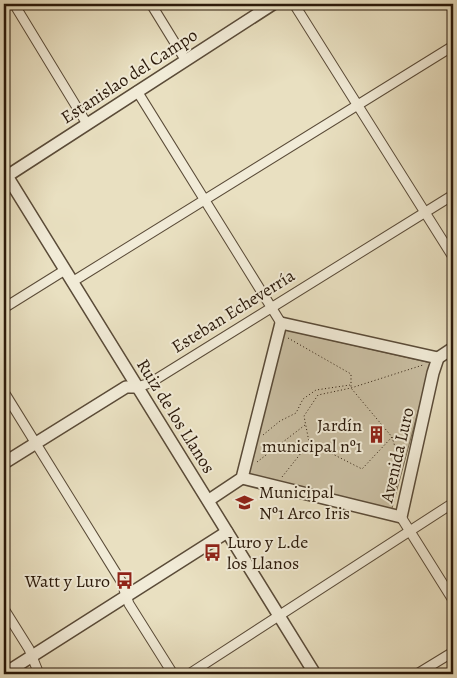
<svg xmlns="http://www.w3.org/2000/svg" width="457" height="678" font-family="Alegreya,serif">
  <style>
    .green { fill: #c9bea2; stroke: #7a6c56 }
    .lines { fill: none; stroke-linecap: round; stroke-linejoin: round }
    .minor-casing { stroke: #5a4b38; stroke-width: 11 }
    .tertiary-casing { stroke: #5a4b38; stroke-width: 14 }
    .path { stroke: #2a190a; stroke-width: 1; stroke-dasharray: 1 2.5; stroke-linecap: butt }
    .minor { stroke: #f1ebd7; stroke-width: 9 }
    .tertiary { stroke: #f1ebd7; stroke-width: 11 }
    .labels { text-anchor: middle; dominant-baseline: central; stroke-width: 4; stroke-linejoin: round; paint-order: stroke }
    .street-label { font-size: 18px; fill: #2a190a; stroke: #f1ebd7 }
    .poi-label { font-size: 18px; fill: #2a190a; stroke: #f1ebd7; text-anchor: end }
  </style>
  <rect width="100%" height="100%" fill="#e9e0c1"/>
  <filter id="stains"><feTurbulence type="fractalNoise" baseFrequency=".004" numOctaves="4"/><feColorMatrix values="0 0 0 0 .2 0 0 0 0 .09 0 0 0 0 .02 0 0 0 .5 -.17"/></filter>
  <radialGradient id="worn" r=".72"><stop offset=".6" stop-color="#630" stop-opacity="0"/><stop offset="1" stop-color="#630" stop-opacity=".3"/></radialGradient>
  <polygon class="green" points="281,329 431,363 391,512 247,476"/>
  <g class="lines">
    <defs>
      <g id="minor">
        <polyline points="14,4 87,124"/>
        <polyline points="151,4 186,61"/>
        <polyline points="294,4 453,257"/>
        <polyline points="137,91 281,323"/>
        <polyline points="72,282 453,46"/>
        <polyline points="4,308 65,270"/>
        <polyline points="137,387 150,383 453,195"/>
        <polyline points="4,392 121,581 129,604 173,674"/>
        <polyline points="401,517 453,600"/>
        <polyline points="4,609 29,649 39,674"/>
        <polyline points="189,674 453,503"/>
        <polyline points="417,674 453,652"/>
      </g>
      <g id="tertiary">
        <polyline points="7,176 315,674"/>
        <polyline points="4,178 273,4"/>
        <polyline points="4,463 126,387 137,387"/>
        <polyline points="242,478 401,517 433,373 438,358 453,348"/>
        <polyline points="209,500 242,478 281,323 438,358"/>
        <polyline points="4,674 227,532"/>
      </g>
    </defs>
    <use href="#minor" class="minor-casing"/>
    <use href="#tertiary" class="tertiary-casing"/>
    <g class="path">
      <polyline points="288,338 351,374 351,388 392,437 401,467"/>
      <polyline points="263,435 280,421 296,413 303,399 316,390 350,385"/>
      <polyline points="392,437 362,469 309,442 304,416 318,395 351,388 423,365"/>
      <polyline points="257,462 305,425"/>
      <polyline points="282,477 309,443"/>
      <polyline points="392,504 398,481"/>
    </g>
    <use href="#minor" class="minor"/>
    <use href="#tertiary" class="tertiary"/>
  </g>
  <defs>
    <symbol id="building-bare" viewBox="-9 -9 18 18"><path d="M-4-6H4V6H1V3H-1V6H-4ZM-2.5-4.3h1.7v1.8h-1.7ZM.8-4.3h1.7v1.8H.8ZM-2.5-1h1.7V.8h-1.7ZM.8-1h1.7V.8H.8Z" fill="#8f2418" stroke="#f1ebd7" stroke-width="2.5" paint-order="stroke"/></symbol>
    <symbol id="school-bare" viewBox="-9 -9 18 18"><path d="M0-5L7-2L0 1L-7-2ZM-4 1L0 2.5L4 1V4Q0 6-4 4Z" fill="#8f2418" stroke="#f1ebd7" stroke-width="2.5" paint-order="stroke"/></symbol>
    <symbol id="bus-bare" viewBox="-9 -9 18 18"><path d="M-5-6H5V4H4V6H2V4H-2V6H-4V4H-5ZM-3.5-4V0h7V-4ZM-3.5 1.2v1.5H-2V1.2ZM2 1.2v1.5H3.5V1.2Z" fill="#8f2418" stroke="#f1ebd7" stroke-width="2.5" paint-order="stroke"/></symbol>
  </defs>
  <g fill-rule="evenodd">
    <use href="#building-bare" x="364" y="422" width="25" height="25"/>
    <use href="#school-bare" x="232" y="490" width="25" height="25"/>
    <use href="#bus-bare" x="200" y="540" width="25" height="25"/>
    <use href="#bus-bare" x="112" y="568" width="25" height="25"/>
  </g>
  <g class="labels">
    <g class="street-label">
      <text transform="translate(129 76) rotate(-33)">Estanislao del Campo</text>
      <text transform="translate(233 311) rotate(-32)">Esteban Echeverría</text>
      <text transform="translate(176 416) rotate(58)">Ruiz de los Llanos</text>
      <text transform="translate(397 455) rotate(-77)">Avenida Luro</text>
    </g>
    <g class="poi-label">
      <text x="362" y="425">Jardín<tspan x="362" dy="21">municipal nº1</tspan></text>
      <text x="259" y="492" text-anchor="start">Municipal<tspan x="259" dy="21">Nº1 Arco Iris</tspan></text>
      <text x="227" y="542" text-anchor="start">Luro y L.de<tspan x="227" dy="21">los Llanos</tspan></text>
      <text x="110" y="581">Watt y Luro</text>
    </g>
  </g>
  <rect width="457" height="678" fill="none" stroke="#e9e0c1" stroke-width="20"/>
  <rect x="5" y="5" width="447" height="668" fill="none" stroke="#2a190a" stroke-width="2.5"/>
  <rect x="10" y="10" width="437" height="658" fill="none" stroke="#2a190a"/>
  <rect width="100%" height="100%" filter="url(#stains)"/>
  <rect width="100%" height="100%" fill="url(#worn)"/>
</svg>
